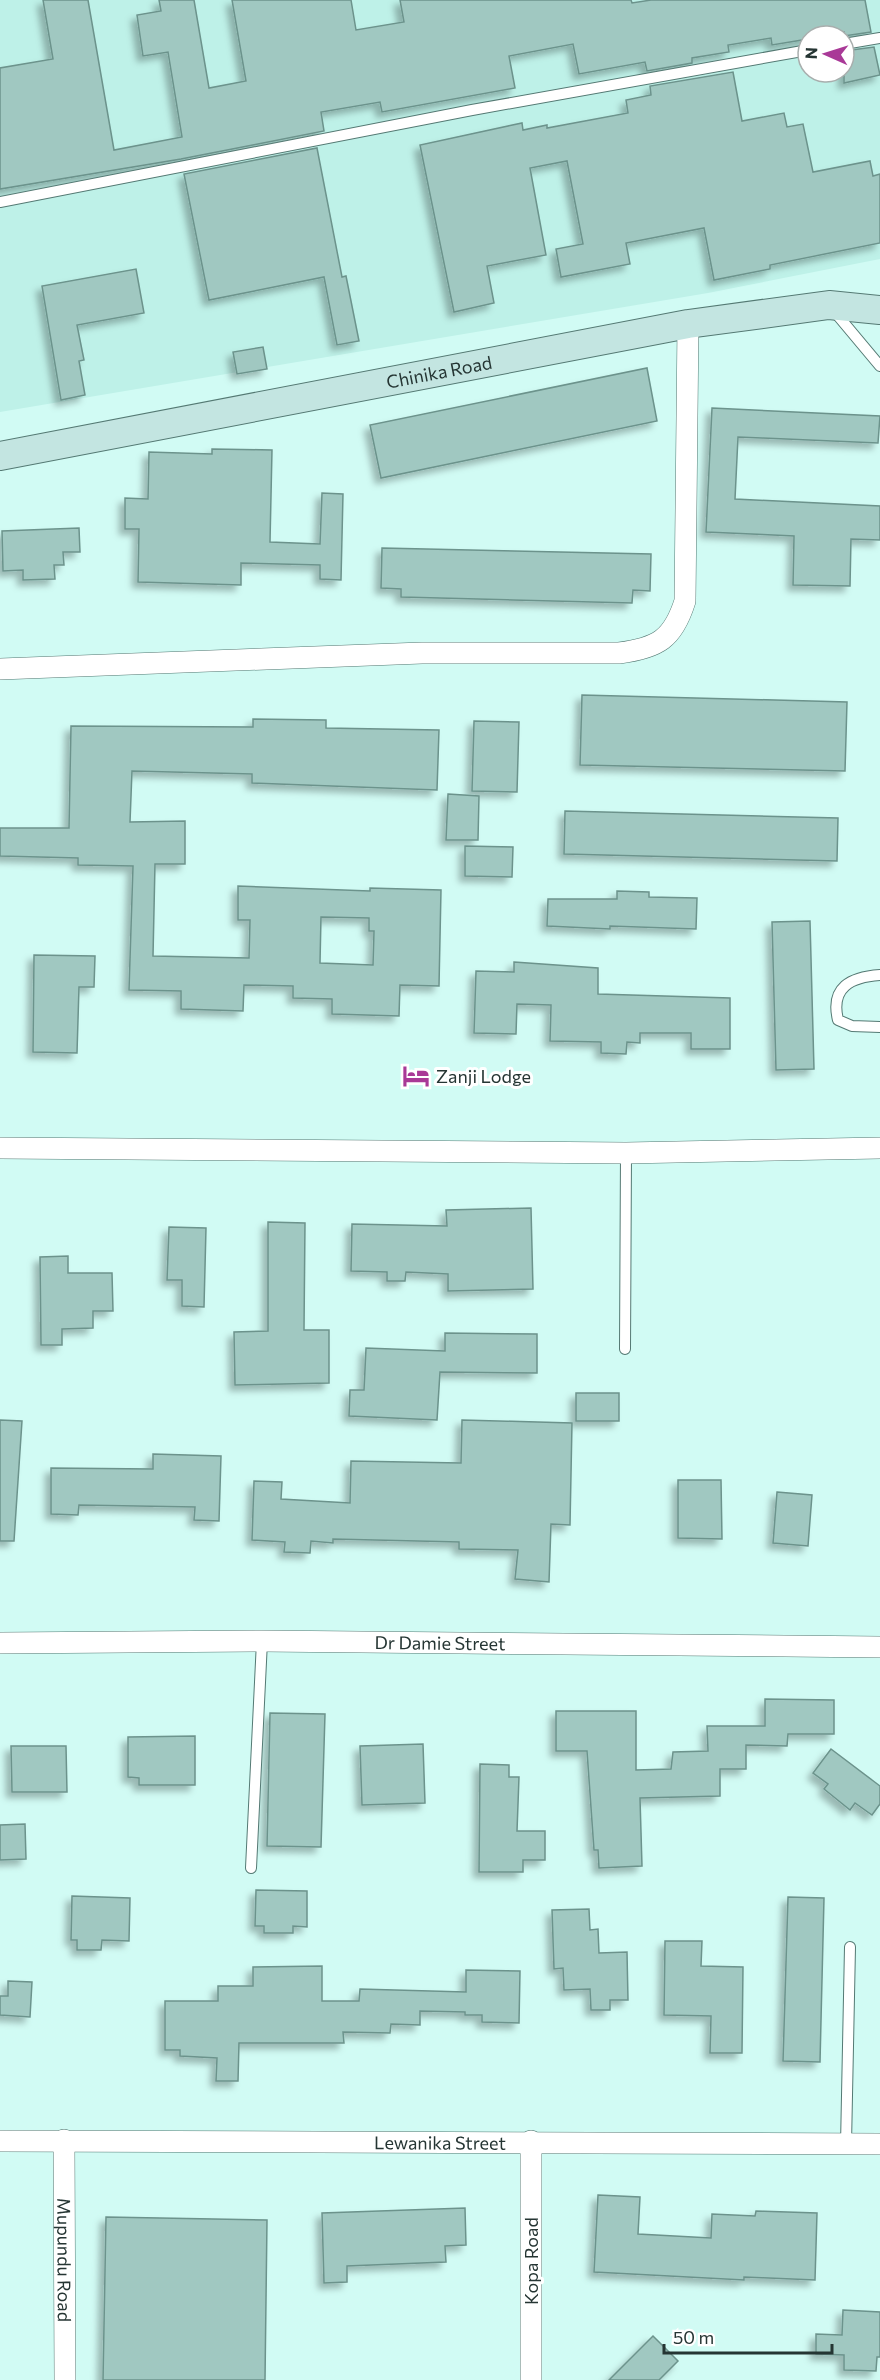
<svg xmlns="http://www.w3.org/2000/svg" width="880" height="2380" font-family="Commissioner,sans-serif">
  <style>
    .built { fill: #bef1e8; fill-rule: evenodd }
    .building { fill: #a0c8c1; stroke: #6c938c; stroke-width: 1.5; fill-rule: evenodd; filter: url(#shadow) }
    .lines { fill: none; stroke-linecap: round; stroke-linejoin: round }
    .lane-casing { stroke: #547973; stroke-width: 12 }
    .street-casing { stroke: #547973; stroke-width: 22 }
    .secondary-casing { stroke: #547973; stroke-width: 30 }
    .lane { stroke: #fff; stroke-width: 10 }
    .street { stroke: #fff; stroke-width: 21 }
    .secondary { stroke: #c3e5e1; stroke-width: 28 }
    .labels { text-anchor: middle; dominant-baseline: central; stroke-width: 6; stroke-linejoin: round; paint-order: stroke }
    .street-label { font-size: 18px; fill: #253533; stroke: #fff }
    .poi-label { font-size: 18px; fill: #253533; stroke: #fff; text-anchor: start }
  </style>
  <defs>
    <filter id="shadow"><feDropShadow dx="-5.5" dy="5.5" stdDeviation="3" flood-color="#0004"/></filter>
  </defs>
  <rect width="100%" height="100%" fill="#d1fbf4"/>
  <path class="built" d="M0 0H880V259L708 293 0 412ZM808 36H844V72H808Z"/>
  <g class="building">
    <polygon points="43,0 88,0 114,150 182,137 168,52 143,56 137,15 161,11 159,0 194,0 209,88 246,81 232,0 351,0 356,30 404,22 400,0 631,0 632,3 651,0 865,0 871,32 844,36 844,32 808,36 808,39 772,45 771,38 728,45 729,52 692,58 692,63 647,71 645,62 579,74 573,44 509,56 515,88 382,112 380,102 321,112 324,131 181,159 0,189 0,68 53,59"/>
    <polygon points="874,47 880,75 844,83 844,51"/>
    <polygon points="733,72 742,121 784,113 787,127 803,124 813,172 870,161 873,176 880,174 880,243 770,265 770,269 714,280 704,228 626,243 630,264 561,277 556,249 583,244 567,161 530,168 546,255 487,266 494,303 454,312 420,145 522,123 523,130 547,125 547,128 628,113 626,100 651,95 650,86"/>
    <polygon points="317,148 342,277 346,276 359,341 337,345 324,277 209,300 184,174"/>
    <polygon points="136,269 144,313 77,325 84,360 79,361 85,395 61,400 42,286"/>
    <polygon points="263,347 267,369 237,374 233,352"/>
    <polygon points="647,368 657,421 381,478 370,425"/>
    <polygon points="712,408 880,416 878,443 738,437 735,499 880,506 880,540 851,539 850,586 793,585 794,536 706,532"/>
    <polygon points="212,449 272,450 270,542 320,544 322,493 343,494 341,580 320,579 320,565 241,563 241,585 138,582 139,529 125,529 125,498 148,499 149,452 212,454"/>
    <polygon points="79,528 80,552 63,552 64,565 54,565 55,579 23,580 23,570 3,571 2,531"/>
    <polygon points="382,548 651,554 650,591 633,590 632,603 401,597 401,589 381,588"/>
    <polygon points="582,695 847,702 845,771 580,765"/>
    <path d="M253 719 326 720V728L439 730 437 790 252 783V774L132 771 130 822 185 821V864H155L153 956 249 958 250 920H238V886L370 891V888L441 890 439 986 400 985 399 1016 332 1014V999L293 998V986L244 985 243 1011 181 1009V991L129 990 133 866 78 865V858L0 856V828H69L71 726 253 727ZM321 917 369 918V931H374L373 965 320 963Z"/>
    <polygon points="474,721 519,722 517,792 472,791"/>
    <polygon points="448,794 479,796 478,840 446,840"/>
    <polygon points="565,811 838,818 837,861 564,854"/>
    <polygon points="465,846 513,847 512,877 465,876"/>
    <polygon points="617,891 649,892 649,897 697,898 696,929 610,926 610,929 547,926 548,899 617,899"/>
    <polygon points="810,921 814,1069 776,1070 772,922"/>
    <polygon points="34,955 95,956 94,987 79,987 77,1053 33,1052"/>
    <polygon points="514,962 598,968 598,994 730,998 730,1049 691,1049 691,1033 640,1033 640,1043 627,1042 626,1054 601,1053 601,1042 550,1041 551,1005 517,1004 516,1034 474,1033 476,971 514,972"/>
    <polygon points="531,1208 533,1289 448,1291 448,1274 406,1272 405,1281 387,1281 387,1272 351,1271 352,1224 447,1226 446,1210"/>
    <polygon points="268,1222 305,1223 304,1330 329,1330 329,1383 235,1385 234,1332 268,1331"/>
    <polygon points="169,1227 206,1228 204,1307 182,1306 182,1280 167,1280"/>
    <polygon points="68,1256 68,1273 112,1273 113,1311 93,1311 93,1328 62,1329 62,1345 41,1345 40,1257"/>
    <polygon points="445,1333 537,1334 537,1373 440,1372 437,1420 349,1416 350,1390 364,1390 366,1348 445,1351"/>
    <rect x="576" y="1393" width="43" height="28"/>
    <polygon points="0,1420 22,1421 14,1541 0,1541"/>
    <polygon points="462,1420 572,1423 570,1525 551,1524 549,1582 515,1579 518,1550 459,1549 459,1542 333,1539 333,1543 311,1541 310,1553 284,1552 285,1542 252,1540 254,1481 282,1482 281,1499 350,1503 351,1461 461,1463"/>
    <polygon points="153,1454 221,1456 219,1521 194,1520 195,1507 79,1505 78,1515 51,1514 51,1468 153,1469"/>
    <polygon points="678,1480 721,1480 722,1539 678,1538"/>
    <polygon points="777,1492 812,1495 808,1546 773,1543"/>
    <polygon points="765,1699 834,1700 834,1734 788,1734 787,1746 746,1745 746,1769 720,1769 720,1796 640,1798 642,1866 599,1868 598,1850 594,1850 587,1751 556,1751 556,1711 636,1711 636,1770 671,1769 673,1752 708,1751 707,1726 765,1726"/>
    <polygon points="270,1713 325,1714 321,1847 267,1846"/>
    <polygon points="195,1736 195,1785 139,1785 139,1778 128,1777 128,1737"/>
    <polygon points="423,1744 425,1803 362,1805 360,1746"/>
    <polygon points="11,1746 66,1746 67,1792 12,1792"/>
    <polygon points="831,1749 880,1786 880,1804 872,1815 855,1803 850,1810 824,1789 828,1784 813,1773"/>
    <polygon points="480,1764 509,1765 509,1777 519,1777 517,1831 545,1831 545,1860 523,1860 523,1872 479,1872"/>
    <polygon points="25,1824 26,1859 0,1860 0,1825"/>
    <polygon points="256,1890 307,1891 307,1927 293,1926 293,1933 264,1933 264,1926 255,1926"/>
    <polygon points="72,1896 130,1898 129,1941 102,1940 101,1950 77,1950 77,1940 71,1940"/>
    <polygon points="788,1897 824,1898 820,2062 783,2061"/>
    <polygon points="589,1909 590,1930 598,1929 599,1953 627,1952 628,2000 610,2000 610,2010 591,2010 590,1989 564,1990 563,1968 554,1969 552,1910"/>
    <polygon points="665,1941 702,1941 701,1966 743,1967 742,2053 710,2053 711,2016 664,2015"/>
    <polygon points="322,1966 322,2001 359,2001 360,1989 466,1992 466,1970 520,1971 519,2023 482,2022 482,2015 465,2015 465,2012 420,2011 420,2025 391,2024 390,2033 343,2032 344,2043 239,2043 238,2081 216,2081 217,2058 180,2056 180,2050 165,2050 165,2001 218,2001 218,1986 253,1986 253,1967"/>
    <polygon points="8,1981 32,1982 30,2017 0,2015 0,1996 8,1996"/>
    <polygon points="598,2195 640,2197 638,2234 711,2238 712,2214 755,2216 756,2211 817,2213 815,2280 744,2277 744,2280 594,2272"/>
    <polygon points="465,2208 466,2245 445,2246 446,2262 347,2266 347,2282 324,2283 322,2213"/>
    <polygon points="106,2217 267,2220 265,2380 103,2380"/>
    <polygon points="843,2310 880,2312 880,2357 877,2357 876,2371 844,2370 844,2355 816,2354 816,2334 842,2335"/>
    <polygon points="653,2336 678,2361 659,2380 609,2380"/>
  </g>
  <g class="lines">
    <defs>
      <g id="lane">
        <polyline points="844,44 880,38"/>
        <polyline points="0,202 472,110 808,50"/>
        <polyline points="834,311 880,366"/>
        <path d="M880 975C851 977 830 987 838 1020L852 1026 880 1027"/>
        <polyline points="625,1349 626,1153"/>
        <polyline points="251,1868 262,1641"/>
        <polyline points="846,2145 850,1947"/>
      </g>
      <g id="street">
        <path d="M0 669 422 653H619C658 648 673 639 685 601L688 324"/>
        <polyline points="0,1148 626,1153 880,1148"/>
        <path id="s1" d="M0 1643 262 1641 880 1647"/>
        <path id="s2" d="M64 2140 65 2380"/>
        <path id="s3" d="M0 2141 880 2144"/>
        <polyline points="531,2380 531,2141"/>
      </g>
      <g id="secondary">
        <path id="s4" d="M0 456 688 324 829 305 880 310"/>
      </g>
    </defs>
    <use href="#lane" class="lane-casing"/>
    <use href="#street" class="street-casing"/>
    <use href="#secondary" class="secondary-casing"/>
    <use href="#lane" class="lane"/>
    <use href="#street" class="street"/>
    <use href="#secondary" class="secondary"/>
  </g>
  <defs>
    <symbol id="hotel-bare" viewBox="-9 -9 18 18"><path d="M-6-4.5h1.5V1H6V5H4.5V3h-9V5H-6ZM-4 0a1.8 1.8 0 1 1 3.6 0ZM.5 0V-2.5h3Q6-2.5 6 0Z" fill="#a93997" stroke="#fff" stroke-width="2.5" paint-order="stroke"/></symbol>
  </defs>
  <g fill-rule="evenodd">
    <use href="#hotel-bare" x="397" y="1057" width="38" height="38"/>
  </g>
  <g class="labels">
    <g class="street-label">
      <text stroke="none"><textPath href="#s4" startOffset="447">Chinika Road</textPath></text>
      <text stroke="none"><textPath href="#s1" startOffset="440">Dr Damie Street</textPath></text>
      <text stroke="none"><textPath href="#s3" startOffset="440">Lewanika Street</textPath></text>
      <text stroke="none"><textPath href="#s2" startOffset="120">Mupundu Road</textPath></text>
      <text transform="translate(531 2261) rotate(-90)">Kopa Road</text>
    </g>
    <g class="poi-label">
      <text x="436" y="1076">Zanji Lodge</text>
    </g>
  </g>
  <g transform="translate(826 54) rotate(273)"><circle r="28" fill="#ffffff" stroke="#a8aead" stroke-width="1.5"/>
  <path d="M0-4.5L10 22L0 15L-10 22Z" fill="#a93997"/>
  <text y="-9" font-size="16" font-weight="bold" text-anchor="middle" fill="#253533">N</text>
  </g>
  <path d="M664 2344v9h168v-9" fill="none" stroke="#253533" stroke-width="3"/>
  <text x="673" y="2344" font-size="18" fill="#253533" stroke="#ffffff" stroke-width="4.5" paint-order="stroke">50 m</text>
</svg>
